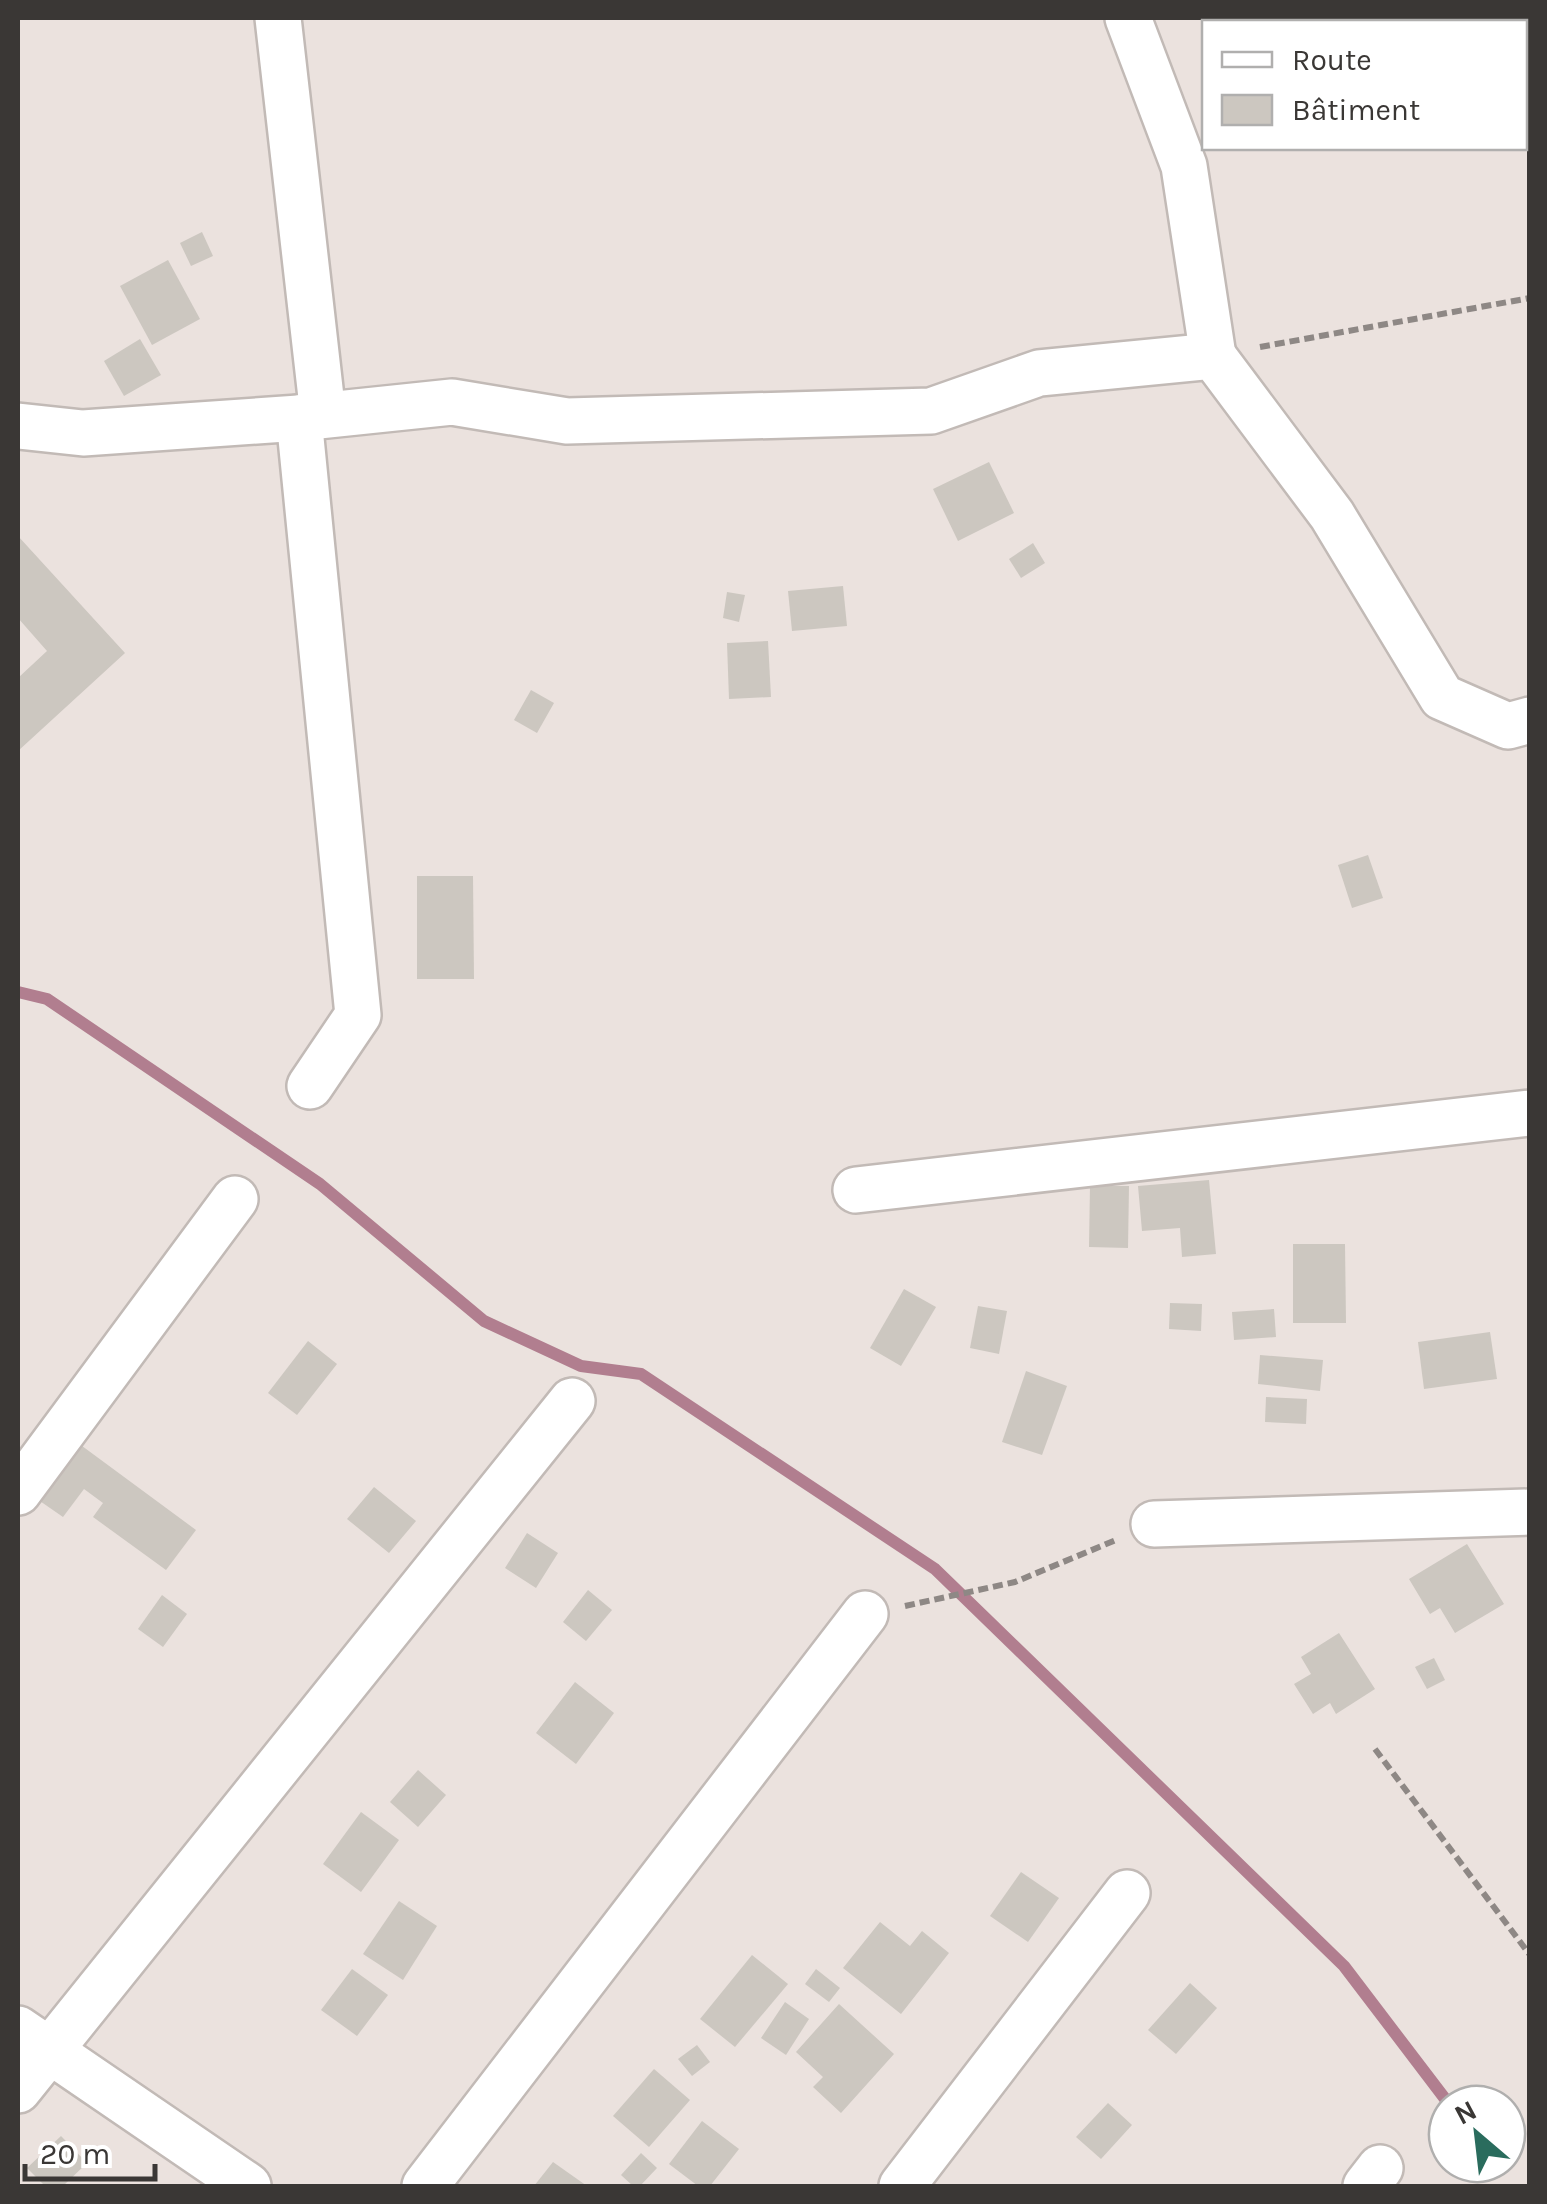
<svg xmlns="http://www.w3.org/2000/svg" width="1547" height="2204" font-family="Karla,sans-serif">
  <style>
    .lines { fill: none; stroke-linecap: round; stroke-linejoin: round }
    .stream { stroke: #b17e8f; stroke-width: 12 }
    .building { fill: #ccc7c0 }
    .street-casing { stroke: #c2bab6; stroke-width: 50 }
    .path { stroke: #8e8885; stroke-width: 6; stroke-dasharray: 10 5; stroke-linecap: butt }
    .street { stroke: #fff; stroke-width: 45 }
  </style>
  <rect width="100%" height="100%" fill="#ebe2de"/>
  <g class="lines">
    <polyline class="stream" points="18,992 47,999 320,1184 484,1321 581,1366 641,1374 935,1569 1344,1966 1449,2104"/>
  </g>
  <g class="building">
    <polygon points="1262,18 1318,18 1317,22 1261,22"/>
    <polygon points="202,232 213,256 191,266 180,243"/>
    <polygon points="168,260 200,319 152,345 120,286"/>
    <polygon points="140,339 161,375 124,396 104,361"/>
    <polygon points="989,462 1014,513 958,541 933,489"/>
    <polygon points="18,536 125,653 18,751 18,678 47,651 18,618"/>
    <polygon points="1033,543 1045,563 1021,578 1009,559"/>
    <polygon points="843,586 847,626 792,631 788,591"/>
    <polygon points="727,592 745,595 739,622 723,618"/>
    <polygon points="768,641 771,697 729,699 727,643"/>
    <polygon points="531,690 554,703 537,733 514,720"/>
    <polygon points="1368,855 1383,898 1352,908 1338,865"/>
    <polygon points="417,876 473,876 474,979 417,979"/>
    <polygon points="1209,1180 1216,1254 1182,1257 1180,1228 1142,1231 1138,1186"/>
    <polygon points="1090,1186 1129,1186 1128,1248 1089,1247"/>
    <polygon points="1293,1244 1345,1244 1346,1323 1293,1323"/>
    <polygon points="904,1289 936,1307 901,1366 870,1348"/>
    <polygon points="1170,1303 1202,1304 1201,1331 1169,1329"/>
    <polygon points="978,1306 1007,1311 999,1354 970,1348"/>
    <polygon points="1274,1309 1276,1337 1234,1340 1232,1312"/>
    <polygon points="1490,1332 1497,1379 1424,1389 1418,1342"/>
    <polygon points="308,1341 337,1364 297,1415 268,1393"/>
    <polygon points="1260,1355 1323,1360 1320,1391 1258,1384"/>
    <polygon points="1026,1371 1067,1386 1042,1455 1002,1442"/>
    <polygon points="1266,1397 1307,1399 1306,1424 1265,1422"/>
    <polygon points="78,1443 196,1530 166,1570 93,1517 103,1503 84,1489 63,1517 37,1499"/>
    <polygon points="374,1487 416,1521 389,1553 347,1519"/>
    <polygon points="527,1533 558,1553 536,1588 505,1568"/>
    <polygon points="1467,1544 1504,1604 1455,1633 1440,1608 1430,1614 1409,1579"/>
    <polygon points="588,1590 612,1610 586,1641 563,1622"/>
    <polygon points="162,1595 187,1614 163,1647 138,1629"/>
    <polygon points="1339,1633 1375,1689 1336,1714 1330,1703 1313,1714 1294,1684 1311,1674 1301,1657"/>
    <polygon points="1434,1658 1445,1680 1427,1689 1415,1667"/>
    <polygon points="575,1682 614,1713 576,1764 536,1733"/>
    <polygon points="418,1770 446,1795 418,1827 390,1802"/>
    <polygon points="361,1812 399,1840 361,1892 323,1864"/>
    <polygon points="1021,1872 1059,1898 1028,1942 990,1916"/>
    <polygon points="399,1901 437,1926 403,1980 363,1954"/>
    <polygon points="880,1922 910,1946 922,1931 949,1953 901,2014 843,1968"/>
    <polygon points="752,1955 788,1984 735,2047 700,2019"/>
    <polygon points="352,1969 388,1995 357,2036 321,2010"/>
    <polygon points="816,1969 840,1988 829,2002 805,1984"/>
    <polygon points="1190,1983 1217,2008 1176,2054 1148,2030"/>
    <polygon points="785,2002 809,2019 786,2055 761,2038"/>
    <polygon points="839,2004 894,2054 841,2113 813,2087 823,2077 796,2052"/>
    <polygon points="697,2045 710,2062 692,2076 678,2059"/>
    <polygon points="654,2069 690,2100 649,2147 613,2116"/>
    <polygon points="1108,2103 1132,2125 1101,2159 1076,2137"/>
    <polygon points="702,2121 739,2149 710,2186 698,2186 669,2164"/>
    <polygon points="61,2136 87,2163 63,2186 45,2186 27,2168"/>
    <polygon points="641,2153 657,2168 640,2186 633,2186 621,2175"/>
    <polygon points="553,2162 587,2186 534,2186"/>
  </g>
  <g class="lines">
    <defs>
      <g id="street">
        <polyline points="278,18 323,415"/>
        <polyline points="1128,18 1184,166 1213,356"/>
        <polyline points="299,418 358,1015 310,1086"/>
        <polyline points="18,426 83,433 299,418 452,402 567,421 931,411 1039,373 1213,356 1332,515 1442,697 1508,726 1530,720"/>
        <polyline points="856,1190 1530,1113"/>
        <polyline points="18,1492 235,1199"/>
        <polyline points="1154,1524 1530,1512"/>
        <polyline points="18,2029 248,2186"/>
        <polyline points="18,2090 572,1401"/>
        <polyline points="425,2186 865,1614"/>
        <polyline points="902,2186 1127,1893"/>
        <polyline points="1366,2186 1380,2168"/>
      </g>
    </defs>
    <use href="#street" class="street-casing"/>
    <g class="path">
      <polyline points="1260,347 1530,298"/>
      <polyline points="905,1606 1015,1582 1116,1540"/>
      <polyline points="1375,1749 1530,1955"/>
    </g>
    <use href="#street" class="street"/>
  </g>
  <rect width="1547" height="2204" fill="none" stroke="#3a3735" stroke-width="40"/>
  <rect x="1202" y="20" width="325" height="130" fill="#ffffff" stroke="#b0afae" stroke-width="2.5"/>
  <rect x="1222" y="52" width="50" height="15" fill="#ffffff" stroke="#b0afae" stroke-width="2.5"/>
  <text x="1292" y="70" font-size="30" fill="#3a3735">Route</text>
  <rect x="1222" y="95" width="50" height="30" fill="#ccc7c0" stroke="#b0afae" stroke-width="2.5"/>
  <text x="1292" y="120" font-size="30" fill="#3a3735">Bâtiment</text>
  <g transform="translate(1477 2134) rotate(332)"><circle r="48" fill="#ffffff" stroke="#b0afae" stroke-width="2.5"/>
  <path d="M0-8L18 38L0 25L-18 38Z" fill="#2a6c5d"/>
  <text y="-15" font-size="28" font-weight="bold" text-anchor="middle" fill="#3a3735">N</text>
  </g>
  <path d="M25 2164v15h130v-15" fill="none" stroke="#3a3735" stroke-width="5"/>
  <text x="40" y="2164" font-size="30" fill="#3a3735" stroke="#ffffff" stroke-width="8" paint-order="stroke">20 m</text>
</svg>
